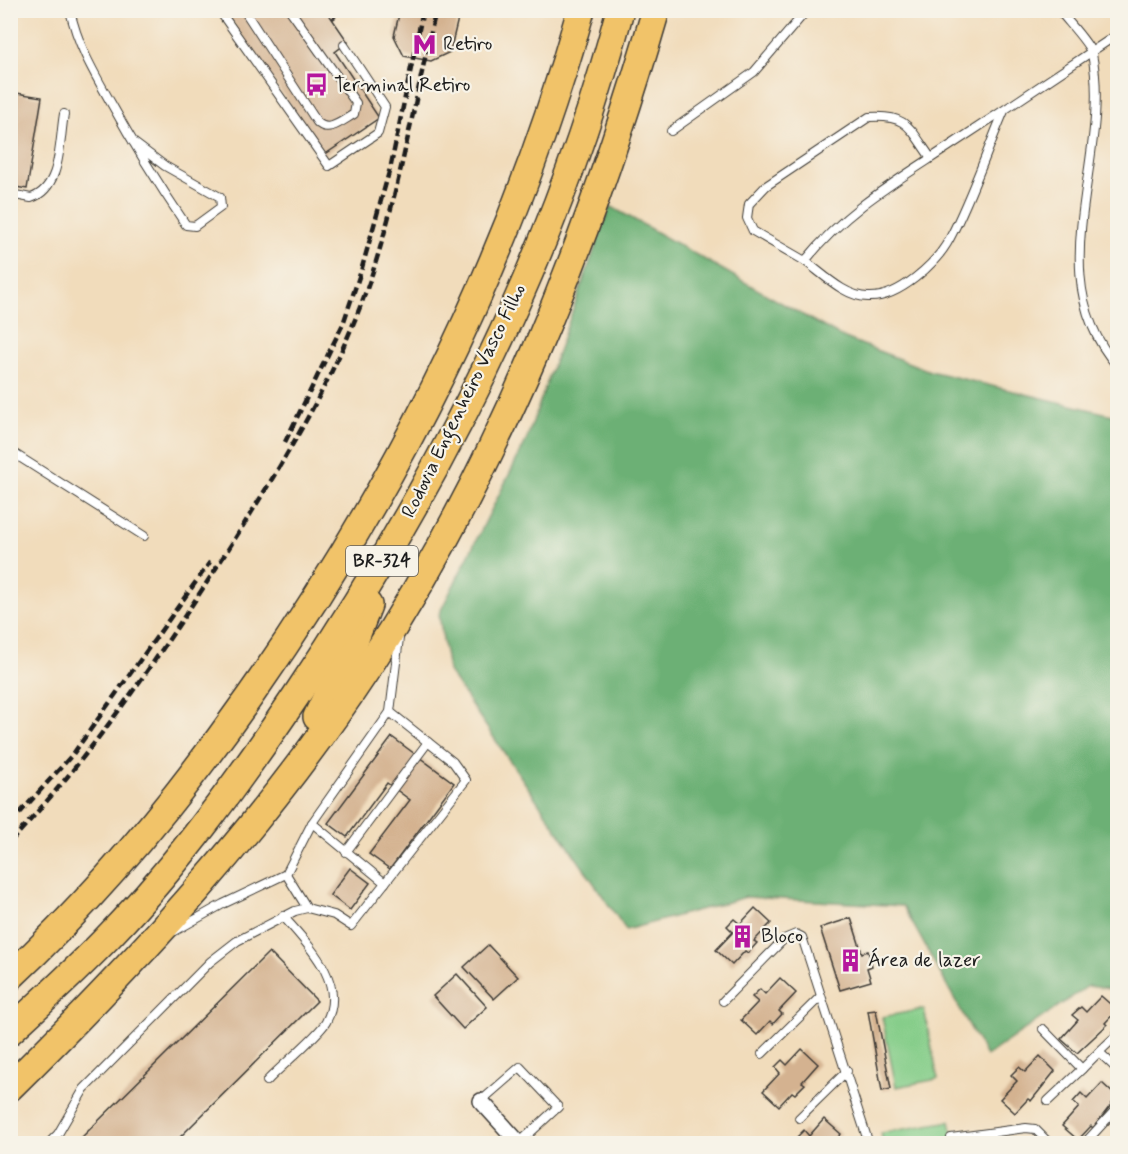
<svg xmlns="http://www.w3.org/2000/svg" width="1128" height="1154" font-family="Mynerve,sans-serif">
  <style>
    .green { fill: #85cd89; stroke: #507452; stroke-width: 1.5 }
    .forest { fill: #6cb075; stroke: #446648; stroke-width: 1.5 }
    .building { fill: #d4b290 }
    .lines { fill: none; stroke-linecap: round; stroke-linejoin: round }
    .service-casing { stroke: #3c3934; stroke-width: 10 }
    .minor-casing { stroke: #3c3934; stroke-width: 18 }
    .motorway-casing { stroke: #3c3934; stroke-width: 30 }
    .path { stroke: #3c3934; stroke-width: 3; stroke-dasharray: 4.5 4.5; stroke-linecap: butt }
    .service { stroke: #fff; stroke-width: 8 }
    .minor { stroke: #fff; stroke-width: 15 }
    .motorway { stroke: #f1c369; stroke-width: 27 }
    .rail { stroke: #1c1c1c; stroke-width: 4.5; stroke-dasharray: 9 4.5; stroke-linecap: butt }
    .labels { text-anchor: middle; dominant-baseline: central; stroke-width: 4.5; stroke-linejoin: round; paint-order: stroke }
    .shield { fill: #f7f3e8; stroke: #5e5c59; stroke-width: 1.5 }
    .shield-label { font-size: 18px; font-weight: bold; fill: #1c1c1c }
    .poi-label { font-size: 20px; fill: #1c1c1c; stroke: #f7f3e8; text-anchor: start }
    .street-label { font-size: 20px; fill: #1c1c1c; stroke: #f7f3e8 }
  </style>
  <rect width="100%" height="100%" fill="#f7f3e8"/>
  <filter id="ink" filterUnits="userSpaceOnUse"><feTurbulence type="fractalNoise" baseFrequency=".0167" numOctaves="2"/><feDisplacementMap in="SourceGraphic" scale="12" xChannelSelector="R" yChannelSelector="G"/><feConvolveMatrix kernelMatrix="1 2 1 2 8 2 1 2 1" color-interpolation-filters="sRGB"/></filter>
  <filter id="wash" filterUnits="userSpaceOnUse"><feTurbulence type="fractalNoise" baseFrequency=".008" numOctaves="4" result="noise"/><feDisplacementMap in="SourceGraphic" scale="24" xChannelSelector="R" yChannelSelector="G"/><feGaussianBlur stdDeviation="1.35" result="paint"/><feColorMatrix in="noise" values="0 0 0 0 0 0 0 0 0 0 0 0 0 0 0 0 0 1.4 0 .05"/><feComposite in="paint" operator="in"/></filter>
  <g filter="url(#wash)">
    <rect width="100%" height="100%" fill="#f1dcbb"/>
    <g class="green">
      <polygon points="924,1009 938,1079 896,1087 882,1017"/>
      <polygon points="950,1121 954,1143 883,1143 881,1133"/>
    </g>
    <polygon class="forest" points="610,206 840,336 930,371 1117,416 1117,990 1088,986 986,1056 903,906 746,897 626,930 448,671 439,614 526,441"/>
    <g id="blocks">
      <g class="building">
        <polygon points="224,10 326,10 348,42 335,52 379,118 324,155"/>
        <polygon points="400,10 460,10 450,52 431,61 404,56 394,36"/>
        <polygon points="10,92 42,97 27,189 10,186"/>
        <polygon points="392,737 454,783 390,869 369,854 410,800 387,783 347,837 328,823"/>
        <polygon points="350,868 370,883 350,910 330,895"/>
        <polygon points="755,908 771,923 754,941 757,943 748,953 745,951 732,965 716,950 733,932 727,926 734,919 740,924"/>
        <polygon points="851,918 862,953 868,951 872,966 867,968 871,981 840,990 820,928"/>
        <polygon points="488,945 518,977 494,999 464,967"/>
        <polygon points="269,952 317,1001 173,1144 75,1144"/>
        <polygon points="457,974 487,1007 463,1029 433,996"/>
        <polygon points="780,978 796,993 779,1011 782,1014 773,1024 770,1021 757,1035 741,1020 758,1002 752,997 760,989 765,994"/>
        <polygon points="1101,996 1117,1010 1105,1023 1107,1025 1077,1053 1061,1039 1078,1020 1072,1015 1081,1007 1086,1012"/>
        <polygon points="876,1010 891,1089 882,1091 868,1011"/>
        <polygon points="802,1049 818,1064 802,1082 805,1084 795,1094 792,1092 779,1106 763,1091 780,1073 775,1067 782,1060 787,1065"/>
        <polygon points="1040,1056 1055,1071 1031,1101 1028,1099 1015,1113 1000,1099 1017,1081 1011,1075 1019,1067 1025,1072"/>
        <polygon points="1102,1083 1117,1097 1093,1128 1091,1126 1078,1140 1062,1126 1079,1107 1073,1102 1081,1093 1087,1099"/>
        <polygon points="824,1119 841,1134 832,1144 802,1144 796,1138 804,1130 809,1136"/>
      </g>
    </g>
  </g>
  <g filter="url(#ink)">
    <use href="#blocks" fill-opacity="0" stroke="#3c3934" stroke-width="1.5"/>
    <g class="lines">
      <defs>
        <g id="service">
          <path d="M70 10C77 44 94 73 111 103 134 145 159 185 186 225L195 226 221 207 220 197 165 166 133 142"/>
          <polyline points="219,10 329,166 378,133 385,107 344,45"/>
          <path d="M244 10 317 122C328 134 343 120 354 114L356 103 290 10"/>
          <path d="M1059 10C1067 21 1089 43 1092 54 1113 157 1037 275 1118 367"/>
          <polyline points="671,131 754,72 807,10"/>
          <path d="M931 158C910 129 908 114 869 117L766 186 749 204 747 218 753 231 805 261C849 207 897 181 954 143 1009 107 1063 71 1118 34"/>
          <path d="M10 194 31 198C62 188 59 142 64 114"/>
          <path d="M805 261C823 274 845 297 868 297 898 299 937 263 950 238 971 198 986 153 1004 111"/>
          <polyline points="10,451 144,536"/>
          <polyline points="312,823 385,883"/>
          <polyline points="346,852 428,742"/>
          <polyline points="286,874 307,908"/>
          <polyline points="175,931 223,904 286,874 312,823 390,712 399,638"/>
          <polyline points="723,1001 784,939 796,934 802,937 869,1144"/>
          <polyline points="1043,1029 1082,1069 1099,1052 1118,1070"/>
          <polyline points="1099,1052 1118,1034"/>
          <polyline points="762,1054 821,996"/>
          <path d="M267 1081C279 1068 320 1034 326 1022 348 982 306 943 283 916"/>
          <polyline points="481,1101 520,1067 558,1107 519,1143"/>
          <polyline points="1048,1101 1082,1069"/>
          <polyline points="799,1118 847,1071"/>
          <polyline points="951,1138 1026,1128 1035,1129 1050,1144"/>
          <polyline points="48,1144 58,1134 84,1089 210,962 237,941 295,911 307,908 334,915 351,926 466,780 453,762 390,712"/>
          <polyline points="1084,1144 1118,1107"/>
        </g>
        <polyline id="minor" points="481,1101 520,1144"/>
        <g id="motorway">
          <polyline points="317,717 354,641 368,605"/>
          <path d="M10 977C101 892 179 797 250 696 397 487 512 256 581 10"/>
          <path d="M10 1031C45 999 79 968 111 934 180 862 240 779 296 696 436 488 556 254 620 10"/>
          <path d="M10 1087C140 959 266 822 367 669 499 468 589 241 656 10"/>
        </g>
      </defs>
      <use href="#service" class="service-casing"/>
      <use href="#minor" class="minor-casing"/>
      <use href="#motorway" class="motorway-casing"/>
      <polyline class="path" points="332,19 346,10"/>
      <use href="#service" class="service"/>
      <use href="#minor" class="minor"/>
      <use href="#motorway" class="motorway"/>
      <g class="rail">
        <polyline points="285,442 343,324 361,271 391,165 423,10"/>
        <polyline points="10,824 73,754 210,562"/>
        <path d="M10 842C94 753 163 651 229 548 284 461 339 373 372 274 400 188 415 98 436 10"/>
      </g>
    </g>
  </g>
  <defs>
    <symbol id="metro-bare" viewBox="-9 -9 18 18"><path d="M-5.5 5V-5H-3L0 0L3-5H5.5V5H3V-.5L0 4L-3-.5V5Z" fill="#b5179e" stroke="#f7f3e8" stroke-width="2.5" paint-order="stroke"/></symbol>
    <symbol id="bus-bare" viewBox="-9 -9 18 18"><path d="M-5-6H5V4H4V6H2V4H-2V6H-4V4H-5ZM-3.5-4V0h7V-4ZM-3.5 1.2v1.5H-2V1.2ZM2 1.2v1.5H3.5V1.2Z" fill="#b5179e" stroke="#f7f3e8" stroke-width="2.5" paint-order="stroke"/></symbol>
    <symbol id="building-bare" viewBox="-9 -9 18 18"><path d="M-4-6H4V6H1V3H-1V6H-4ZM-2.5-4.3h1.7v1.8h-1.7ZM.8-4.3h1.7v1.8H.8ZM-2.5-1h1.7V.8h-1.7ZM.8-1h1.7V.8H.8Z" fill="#b5179e" stroke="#f7f3e8" stroke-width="2.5" paint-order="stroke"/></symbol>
  </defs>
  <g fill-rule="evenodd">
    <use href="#metro-bare" x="408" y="28" width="33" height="33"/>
    <use href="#bus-bare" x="300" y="68" width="33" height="33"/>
    <use href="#building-bare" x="726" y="920" width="33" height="33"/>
    <use href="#building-bare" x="834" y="944" width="33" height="33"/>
  </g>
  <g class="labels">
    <rect class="shield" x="346" y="546" width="72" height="30" rx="4.5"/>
    <g class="shield-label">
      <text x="382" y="561">BR-324</text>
    </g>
    <g class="poi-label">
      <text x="443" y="44">Retiro</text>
      <text x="334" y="85">Terminal Retiro</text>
      <text x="761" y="936">Bloco</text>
      <text x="868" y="960">Área de lazer</text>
    </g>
    <g class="street-label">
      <text transform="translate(464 401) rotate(-64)">Rodovia Engenheiro Vasco Filho</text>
    </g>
  </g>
  <rect width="1128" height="1154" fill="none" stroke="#f7f3e8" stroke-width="36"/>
</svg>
